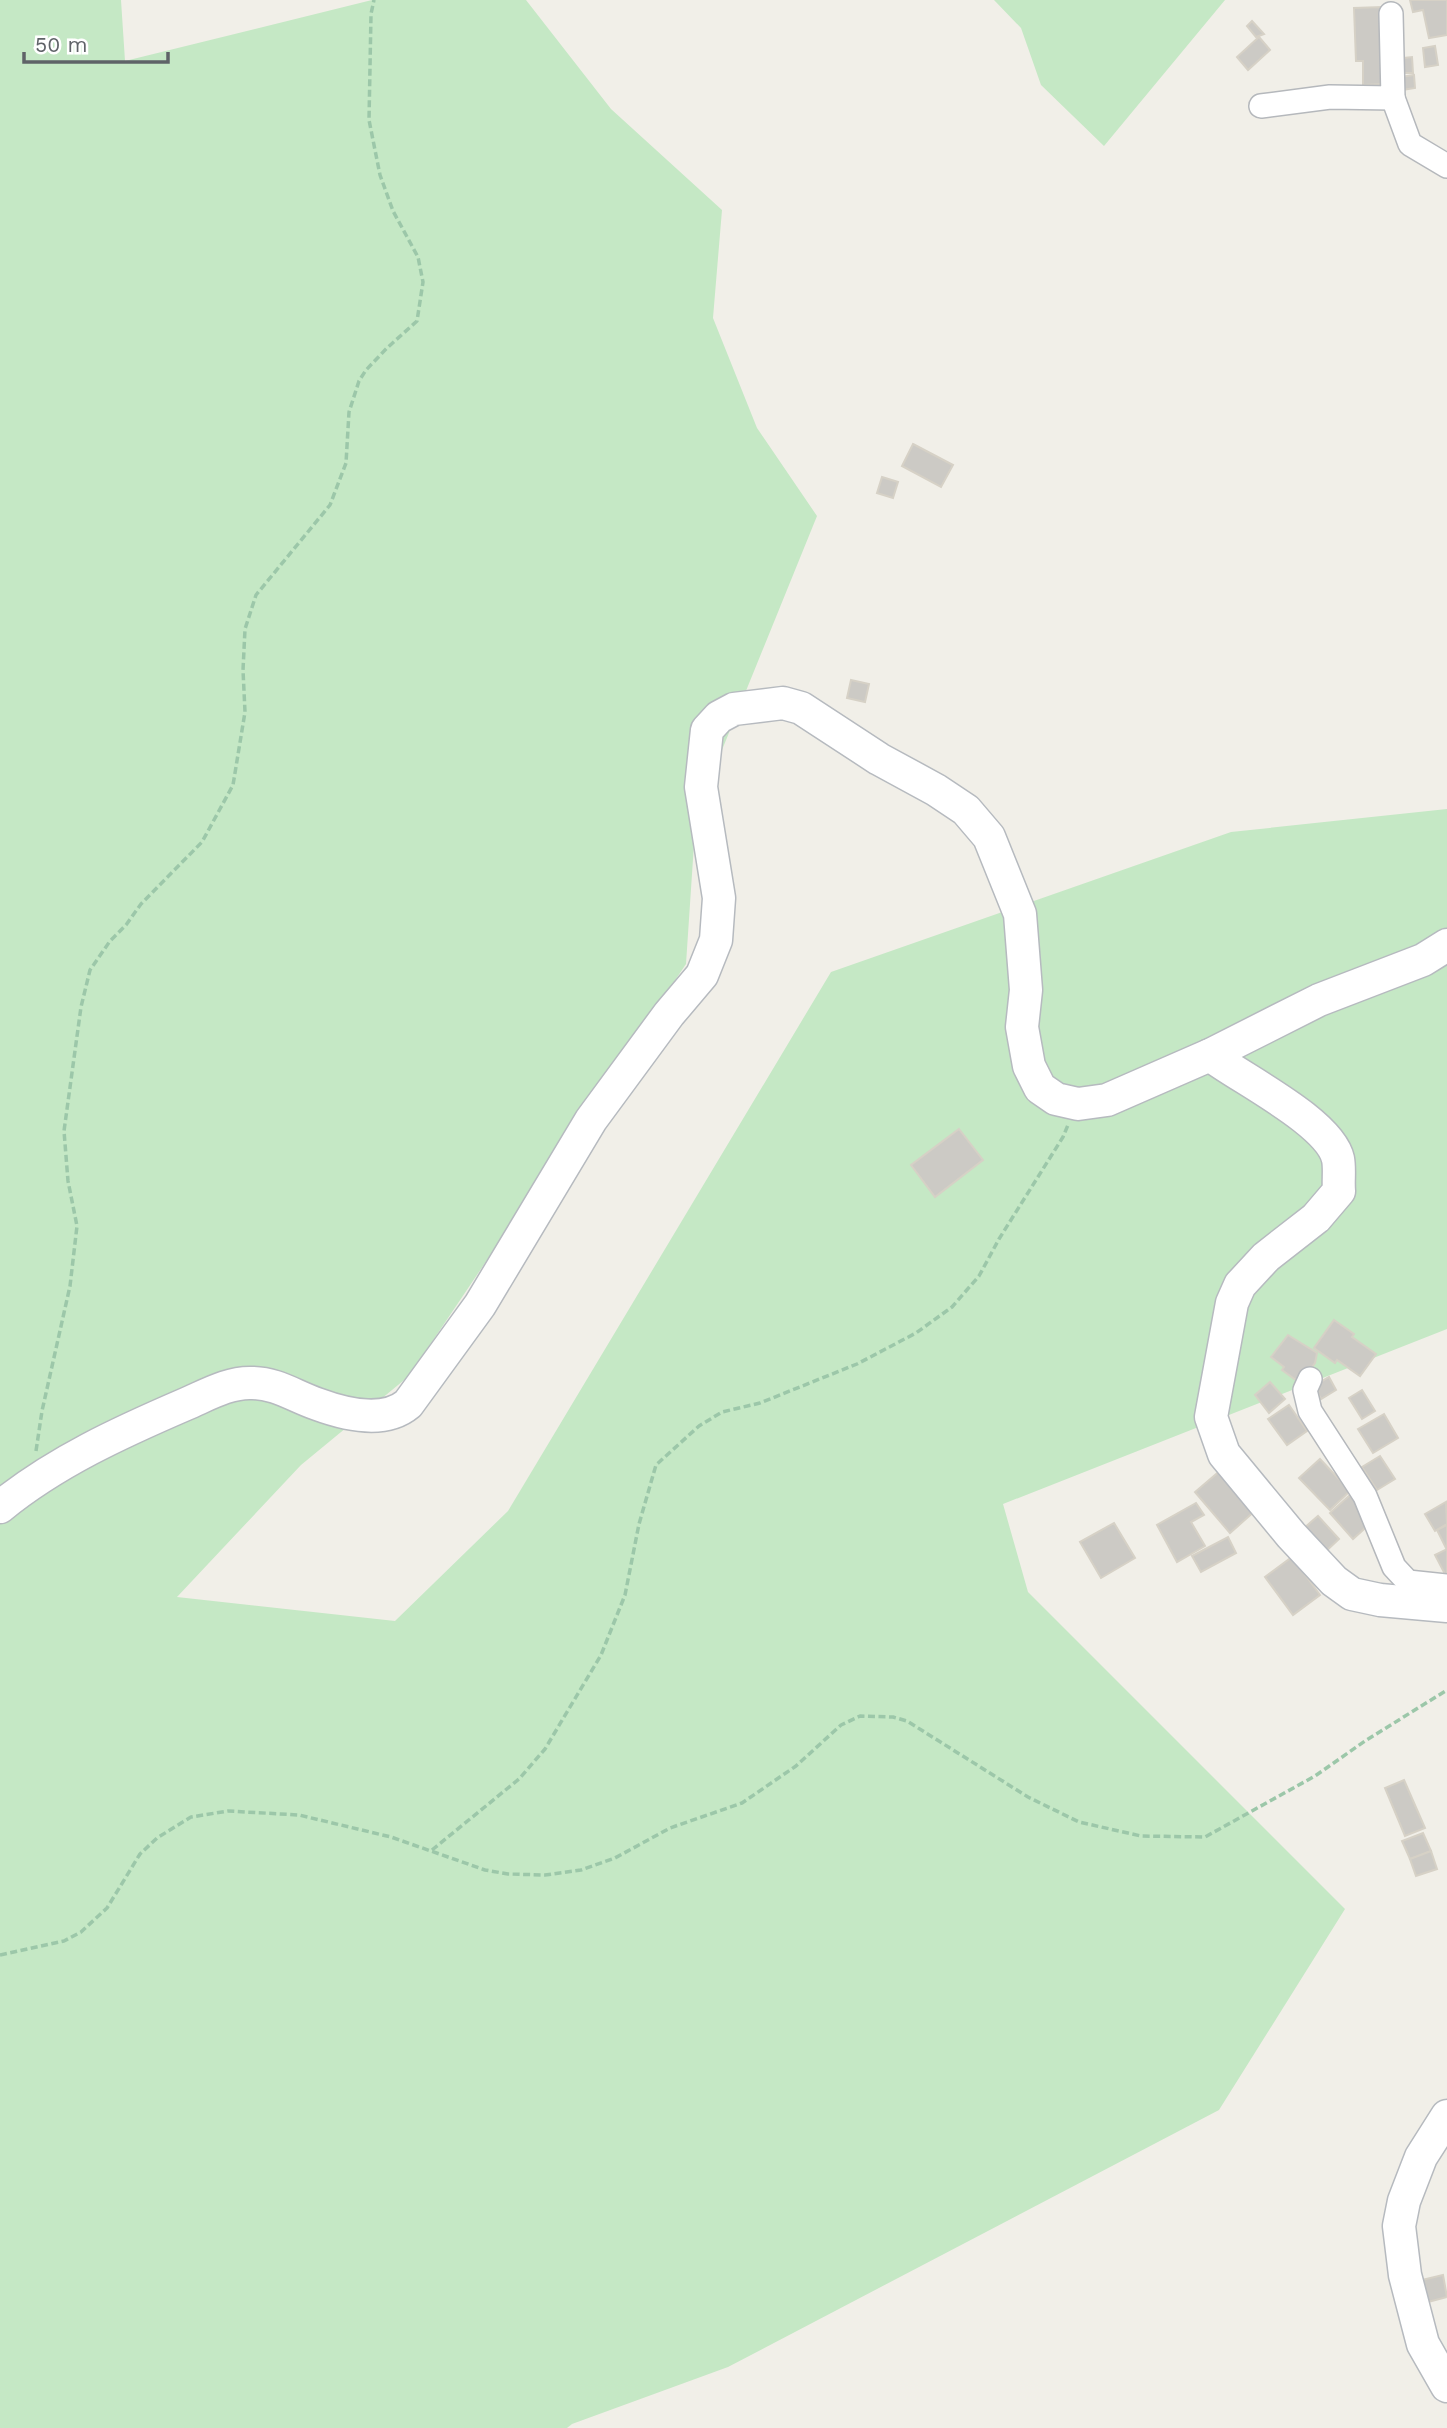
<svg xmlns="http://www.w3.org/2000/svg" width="1447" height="2428" font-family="'Work Sans',sans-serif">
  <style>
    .green { fill: #c5e8c5 }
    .building { fill: #cccac5; stroke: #d6d1c6; stroke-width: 2 }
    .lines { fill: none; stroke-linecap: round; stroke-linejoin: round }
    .street-casing { stroke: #b5b8bc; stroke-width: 26 }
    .secondary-casing { stroke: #b6babf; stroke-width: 35 }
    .path { stroke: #9cc7a9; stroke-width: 3.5; stroke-dasharray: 7 3.5; stroke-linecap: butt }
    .street { stroke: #fff; stroke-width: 23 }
    .secondary { stroke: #fff; stroke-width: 32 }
  </style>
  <rect width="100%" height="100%" fill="#f1efe8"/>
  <g class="green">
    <polygon points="0,0 121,0 125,61 372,0 526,0 611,109 722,210 713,318 757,428 817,516 696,814 686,964 409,1376 301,1465 177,1597 395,1621 508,1511 831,972 1231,832 1447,809 1447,1329 1003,1504 1028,1592 1345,1909 1219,2110 728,2367 572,2424 567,2428 0,2428"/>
    <polygon points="994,0 1225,0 1104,146 1041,85 1021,28"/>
  </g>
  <g class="building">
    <polygon points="1410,0 1447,0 1447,35 1429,38 1423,10 1413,12"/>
    <polygon points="1382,7 1385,84 1363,85 1363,61 1356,61 1354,8"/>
    <polygon points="1252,21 1264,34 1256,37 1247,26"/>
    <polygon points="1259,37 1270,50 1248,70 1237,57"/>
    <polygon points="1435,46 1438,65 1425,67 1423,48"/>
    <polygon points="1412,57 1413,73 1404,73 1404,58"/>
    <polygon points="1414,75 1415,88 1402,90 1400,77"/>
    <polygon points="913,444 953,465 941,487 902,466"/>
    <polygon points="882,477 898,482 893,498 877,493"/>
    <polygon points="851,680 869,684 865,702 847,698"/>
    <polygon points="959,1129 983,1160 935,1197 911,1165"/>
    <polygon points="1334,1320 1354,1334 1352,1337 1376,1354 1360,1376 1337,1360 1335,1363 1314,1348"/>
    <polygon points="1288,1335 1317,1353 1315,1363 1300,1383 1282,1370 1284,1367 1271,1357"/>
    <polygon points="1329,1377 1336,1390 1321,1399 1314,1386"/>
    <polygon points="1270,1382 1285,1399 1269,1413 1255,1395"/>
    <polygon points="1362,1390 1375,1411 1362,1419 1349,1398"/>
    <polygon points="1289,1405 1307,1431 1287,1445 1268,1419"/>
    <polygon points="1384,1414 1398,1438 1373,1453 1358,1429"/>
    <polygon points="1380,1456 1395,1479 1377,1490 1362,1467"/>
    <polygon points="1320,1459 1350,1491 1330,1510 1299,1478"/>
    <polygon points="1221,1470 1256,1510 1230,1533 1195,1492"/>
    <polygon points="1350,1495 1373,1521 1353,1539 1330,1513"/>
    <polygon points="1446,1502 1447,1524 1435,1531 1425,1514"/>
    <polygon points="1196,1503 1204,1515 1191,1522 1205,1546 1177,1562 1157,1525"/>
    <polygon points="1318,1516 1339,1539 1324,1553 1303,1529"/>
    <polygon points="1114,1523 1135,1558 1101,1578 1080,1542"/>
    <polygon points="1447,1525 1447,1547 1446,1548 1437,1530"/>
    <polygon points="1228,1537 1236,1553 1201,1572 1192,1556"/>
    <polygon points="1447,1549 1447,1575 1446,1576 1435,1555"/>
    <polygon points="1292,1557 1320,1595 1293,1615 1265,1577"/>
    <polygon points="1404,1780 1425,1828 1405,1836 1385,1788"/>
    <polygon points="1423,1833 1431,1851 1410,1859 1402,1841"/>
    <polygon points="1431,1851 1437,1869 1416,1876 1410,1859"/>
    <polygon points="1443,2275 1447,2297 1428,2302 1422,2280"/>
  </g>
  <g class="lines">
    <defs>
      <g id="street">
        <polyline points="1393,98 1410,144 1447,166"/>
        <polyline points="1261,106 1330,97 1393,98 1391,14"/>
        <polyline points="1310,1379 1305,1390 1310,1411 1365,1496 1394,1567 1408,1582 1447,1586"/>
      </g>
      <g id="secondary">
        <path d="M1210 1055C1240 1078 1330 1122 1338 1159 1340 1169 1338 1181 1339 1191L1316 1218 1266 1257 1240 1285 1232 1303 1211 1417 1224 1454 1291 1535 1334 1581 1352 1594 1380 1600 1447 1606"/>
        <path d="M0 1507C55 1462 121 1432 186 1404 207 1395 229 1382 252 1383 276 1383 294 1396 317 1404 344 1414 384 1424 408 1404L480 1305 591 1120 669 1014 702 975 716 940 719 898 701 787 707 730 719 717 734 709 783 703 801 708 879 759 936 790 966 810 989 837 1020 914 1026 990 1022 1027 1029 1066 1040 1088 1056 1099 1078 1104 1107 1100 1210 1055 1319 1000 1423 960 1447 945"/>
        <polyline points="1447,2116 1421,2157 1404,2201 1399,2226 1405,2275 1423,2344 1447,2386"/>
      </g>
    </defs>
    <use href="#street" class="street-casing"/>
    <use href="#secondary" class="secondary-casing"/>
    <g class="path">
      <polyline points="36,1451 42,1411 70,1286 77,1226 68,1181 64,1131 81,1007 90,970 110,941 126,925 141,904 202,842 233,785 245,712 243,670 245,629 256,595 330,505 346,463 349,412 359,381 366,370 387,348 417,321 423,282 418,257 393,211 380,175 369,120 371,14 374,0"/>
      <polyline points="432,1850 519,1779 545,1749 601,1655 625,1595 639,1524 656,1465 699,1426 722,1412 760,1403 857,1364 916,1333 952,1307 979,1276 999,1239 1063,1137 1068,1125"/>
      <polyline points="0,1955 64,1941 81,1932 107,1908 140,1854 157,1838 191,1817 228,1811 299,1815 391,1837 485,1870 508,1874 545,1875 581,1870 615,1858 670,1828 742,1803 796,1766 841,1725 860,1716 893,1717 907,1721 1028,1797 1079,1822 1141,1836 1205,1837 1315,1776 1365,1741 1447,1690"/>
    </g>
    <use href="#street" class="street"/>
    <use href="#secondary" class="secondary"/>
  </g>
  <path d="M24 52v10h144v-10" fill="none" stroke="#5f6368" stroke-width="3.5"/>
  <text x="35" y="52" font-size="21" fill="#5f6368" stroke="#ffffff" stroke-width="5" paint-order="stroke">50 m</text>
</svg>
